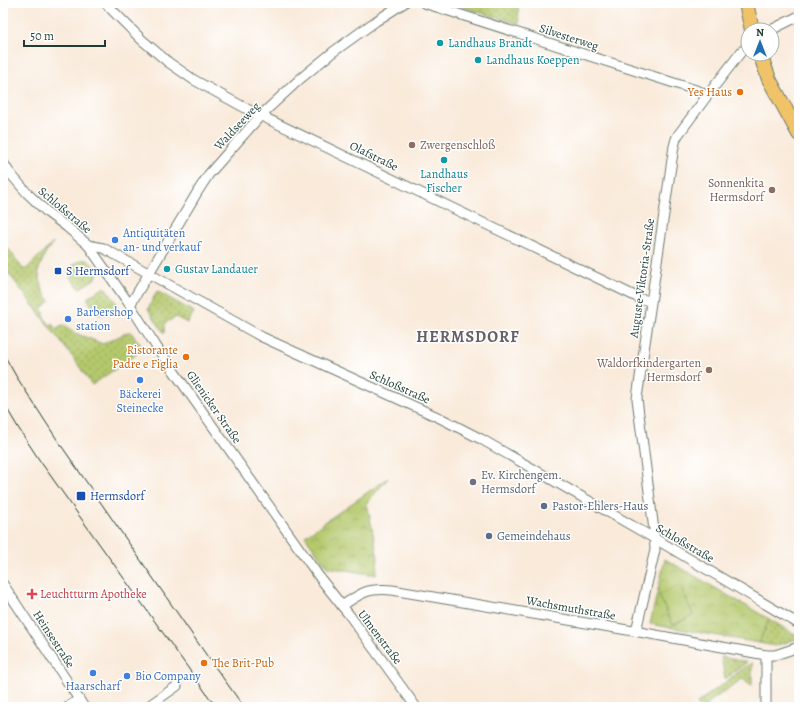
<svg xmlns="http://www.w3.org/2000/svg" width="802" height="710" font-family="Alegreya,serif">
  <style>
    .grass { fill: url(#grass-dots); stroke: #6a8250 }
    .park { fill: url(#park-crowns); stroke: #6a8250 }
    .pitch { fill: #b4c86c; stroke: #6a8250 }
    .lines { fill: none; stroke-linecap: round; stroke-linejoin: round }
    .minor-casing { stroke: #6b7a6e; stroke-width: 11 }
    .primary-casing { stroke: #6b7a6e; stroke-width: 16 }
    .minor { stroke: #fff; stroke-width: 9 }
    .primary { stroke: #f1c369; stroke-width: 14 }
    .tram { stroke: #1f3d34; stroke-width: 1 }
    .culture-dot { fill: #0f9aa8; stroke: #fff; stroke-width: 1.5 }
    .food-dot { fill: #e8710a; stroke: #fff; stroke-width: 1.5 }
    .education-dot { fill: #8d6e63; stroke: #fff; stroke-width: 1.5 }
    .shop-dot { fill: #3f7fe0; stroke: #fff; stroke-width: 1.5 }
    .transit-dot { fill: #1a4fb4; stroke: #fff; stroke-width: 1.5 }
    .worship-dot { fill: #6b7280; stroke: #fff; stroke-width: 1.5 }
    .service-dot { fill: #5c6f8a; stroke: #fff; stroke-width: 1.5 }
    .health-dot { fill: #e0444e; stroke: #fff; stroke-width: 1.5 }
    .labels { text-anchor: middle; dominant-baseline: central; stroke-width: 3; stroke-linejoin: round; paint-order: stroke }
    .street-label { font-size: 12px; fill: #1f3d34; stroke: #fff }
    .culture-label { font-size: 12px; fill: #0d838f; stroke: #fff; text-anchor: start }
    .food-label { font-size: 12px; fill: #c56008; stroke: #fff; text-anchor: end }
    .education-label { font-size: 12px; fill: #785e54; stroke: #fff; text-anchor: end }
    .shop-label { font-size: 12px; fill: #366cbe; stroke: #fff; text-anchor: start }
    .transit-label { font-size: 12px; fill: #164399; stroke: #fff; text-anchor: start }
    .worship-label { font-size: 12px; fill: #5b616d; stroke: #fff; text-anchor: start }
    .service-label { font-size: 12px; fill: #4e5e75; stroke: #fff; text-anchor: start }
    .health-label { font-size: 12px; fill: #be3a42; stroke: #fff; text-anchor: start }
    .district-label { font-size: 16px; font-weight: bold; letter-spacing: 1px; fill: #666169; stroke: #fff }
  </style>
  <defs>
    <pattern id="grass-dots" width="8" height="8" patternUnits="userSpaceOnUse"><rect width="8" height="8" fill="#b4c86c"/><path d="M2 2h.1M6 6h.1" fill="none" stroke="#92a45a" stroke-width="1.8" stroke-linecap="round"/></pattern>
    <pattern id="park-crowns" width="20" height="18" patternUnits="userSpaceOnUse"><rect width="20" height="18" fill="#b4c86c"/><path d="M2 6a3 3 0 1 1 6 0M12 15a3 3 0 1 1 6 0" fill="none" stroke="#92a45a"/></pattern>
  </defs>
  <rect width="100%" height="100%" fill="#fff"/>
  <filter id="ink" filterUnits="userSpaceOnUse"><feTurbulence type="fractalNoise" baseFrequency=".025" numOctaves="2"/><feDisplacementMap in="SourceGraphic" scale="8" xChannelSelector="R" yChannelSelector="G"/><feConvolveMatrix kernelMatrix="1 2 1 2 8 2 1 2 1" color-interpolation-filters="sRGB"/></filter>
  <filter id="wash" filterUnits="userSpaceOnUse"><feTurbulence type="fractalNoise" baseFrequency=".012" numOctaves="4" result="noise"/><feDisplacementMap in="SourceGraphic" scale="16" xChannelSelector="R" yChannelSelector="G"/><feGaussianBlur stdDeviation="0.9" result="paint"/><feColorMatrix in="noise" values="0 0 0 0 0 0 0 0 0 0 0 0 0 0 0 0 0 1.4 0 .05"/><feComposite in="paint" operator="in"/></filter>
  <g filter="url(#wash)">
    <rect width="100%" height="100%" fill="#f9eada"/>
    <g class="grass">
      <polygon points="462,3 518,3 519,24 462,7"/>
      <polygon points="3,241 23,269 26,269 54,242 46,252 38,271 43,291 50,301 41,309 45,314 43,316 50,325 52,324 56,329 65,325 75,333 103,344 130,331 144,349 92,385 77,363 3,266"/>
      <path d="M81 260C90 258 94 266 98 272L96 278 80 288H79C75 283 65 274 70 268 72 265 78 262 81 260Z"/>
      <path d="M105 287 116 302 118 305C112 313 106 316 97 314L88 300V297Z"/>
      <polygon points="157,291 194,312 187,323 176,317 165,323 164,333 148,309"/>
      <polygon points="769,619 799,637 799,638 775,646 759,643"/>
      <polygon points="721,657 746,662 746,663 725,679"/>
      <polygon points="751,663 752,663 752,685 742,679 705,705 705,707 700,707 697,703"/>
    </g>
    <g class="park">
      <polygon points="388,478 367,503 378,558 376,575 327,567 305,536"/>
      <polygon points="665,559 769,619 759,643 650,624"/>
    </g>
    <polygon class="pitch" points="680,585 693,615 673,625 659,595"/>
  </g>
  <g filter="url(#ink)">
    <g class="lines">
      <defs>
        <g id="minor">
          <polyline points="106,3 111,9 142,40 168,62 194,80 249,110 641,299 650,301"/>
          <polyline points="424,3 699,91 707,96"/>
          <polyline points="771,30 799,16"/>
          <polyline points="3,162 9,172 27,193 48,213 67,227 88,245 130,305 156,346 320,578 350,616 416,707"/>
          <polyline points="88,245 103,248 114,254 262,337 442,419 481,439 664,544 799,624"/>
          <polyline points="130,305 198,191 209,174 261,115 300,79 333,52 376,21 404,3"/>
          <polyline points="3,584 84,707"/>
          <path d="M342 606C362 592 368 588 392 590L645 633 766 655H775L799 647"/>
          <polyline points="636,631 655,550 654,530 637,399 638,391 674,146 676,139 678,135 707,96 741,52 748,46"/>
          <polyline points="68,707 79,699"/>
          <polyline points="147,707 177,686"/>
          <polyline points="766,707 766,655"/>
        </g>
        <g id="primary">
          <polyline points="746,3 752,30"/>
          <polyline points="760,54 769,79 799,134"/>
        </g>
      </defs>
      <use href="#minor" class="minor-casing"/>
      <use href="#primary" class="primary-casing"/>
      <use href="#minor" class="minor"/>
      <use href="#primary" class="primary"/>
      <g class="tram">
        <polyline points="3,353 16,376 58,441 205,653 244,707"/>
        <polyline points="3,402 19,429 40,461 216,707"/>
      </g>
    </g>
  </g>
  <g class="culture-dot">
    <circle cx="440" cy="43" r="4"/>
    <circle cx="478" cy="60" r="4"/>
    <circle cx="444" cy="160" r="4"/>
    <circle cx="167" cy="269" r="4"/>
  </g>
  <g class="food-dot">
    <circle cx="740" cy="92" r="4"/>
    <circle cx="186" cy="357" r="4"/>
    <circle cx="204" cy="663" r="4"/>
  </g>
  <g class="education-dot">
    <circle cx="412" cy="145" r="4"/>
    <circle cx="772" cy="190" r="4"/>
    <circle cx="709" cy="370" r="4"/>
  </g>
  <g class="shop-dot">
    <circle cx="115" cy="240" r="4"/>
    <circle cx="68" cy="319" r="4"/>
    <circle cx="140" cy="380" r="4"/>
    <circle cx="93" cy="673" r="4"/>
    <circle cx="127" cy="676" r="4"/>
  </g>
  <g class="transit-dot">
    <rect x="54" y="267" width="8" height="8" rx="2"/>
    <rect x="76" y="491" width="10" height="10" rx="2"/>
  </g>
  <circle class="worship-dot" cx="473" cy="482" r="4"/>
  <g class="service-dot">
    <circle cx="544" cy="506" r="4"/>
    <circle cx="489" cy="536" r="4"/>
  </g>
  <path class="health-dot" d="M30 588h4v4h4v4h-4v4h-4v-4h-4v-4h4z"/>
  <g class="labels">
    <g class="street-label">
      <text transform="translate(569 37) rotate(18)">Silvesterweg</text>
      <text transform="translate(237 126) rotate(-47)">Waldseeweg</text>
      <text transform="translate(374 156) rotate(26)">Olafstraße</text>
      <text transform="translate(65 210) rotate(40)">Schloßstraße</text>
      <text transform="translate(642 278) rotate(-82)">Auguste-Viktoria-Straße</text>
      <text transform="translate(400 387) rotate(24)">Schloßstraße</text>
      <text transform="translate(214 407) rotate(55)">Glienicker Straße</text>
      <text transform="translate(685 543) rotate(30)">Schloßstraße</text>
      <text transform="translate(571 608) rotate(10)">Wachsmuthstraße</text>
      <text transform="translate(380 637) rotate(53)">Ulmenstraße</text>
      <text transform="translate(54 639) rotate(57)">Heinsestraße</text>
    </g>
    <g class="culture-label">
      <text x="448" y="43">Landhaus Brandt</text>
      <text x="486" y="60">Landhaus Koeppen</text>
      <text x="444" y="174" text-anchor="middle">Landhaus<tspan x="444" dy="14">Fischer</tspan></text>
      <text x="175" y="269">Gustav Landauer</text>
    </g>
    <g class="food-label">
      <text x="732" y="92">Yes Haus</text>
      <text x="178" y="350">Ristorante<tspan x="178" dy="14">Padre e Figlia</tspan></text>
      <text x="212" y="663" text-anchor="start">The Brit-Pub</text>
    </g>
    <g class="education-label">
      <text x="420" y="145" text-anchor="start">Zwergenschloß</text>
      <text x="764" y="183">Sonnenkita<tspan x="764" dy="14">Hermsdorf</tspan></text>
      <text x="701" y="363">Waldorfkindergarten<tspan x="701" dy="14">Hermsdorf</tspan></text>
    </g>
    <g class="shop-label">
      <text x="123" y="233">Antiquitäten<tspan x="123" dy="14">an- und verkauf</tspan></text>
      <text x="76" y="312">Barbershop<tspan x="76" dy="14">station</tspan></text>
      <text x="140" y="394" text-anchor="middle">Bäckerei<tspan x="140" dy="14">Steinecke</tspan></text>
      <text x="135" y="676">Bio Company</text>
      <text x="93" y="686" text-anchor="middle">Haarscharf</text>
    </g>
    <g class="transit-label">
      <text x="66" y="271">S Hermsdorf</text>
      <text x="90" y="496">Hermsdorf</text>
    </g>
    <g class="worship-label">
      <text x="481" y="475">Ev. Kirchengem.<tspan x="481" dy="14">Hermsdorf</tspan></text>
    </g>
    <g class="service-label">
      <text x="552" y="506">Pastor-Ehlers-Haus</text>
      <text x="497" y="536">Gemeindehaus</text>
    </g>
    <g class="health-label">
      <text x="40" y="594">Leuchtturm Apotheke</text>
    </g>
    <g class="district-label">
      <text x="468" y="337">HERMSDORF</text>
    </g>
  </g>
  <rect width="802" height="710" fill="none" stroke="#fff" stroke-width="16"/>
  <g transform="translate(760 42)"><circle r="19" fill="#ffffff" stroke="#a5b1ae"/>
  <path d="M0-3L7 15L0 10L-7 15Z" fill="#1f6fb2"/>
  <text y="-6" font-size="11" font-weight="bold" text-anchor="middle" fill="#1f3d34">N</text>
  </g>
  <path d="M24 40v6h81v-6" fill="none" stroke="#1f3d34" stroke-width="2"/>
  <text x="30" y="40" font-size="12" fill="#1f3d34" stroke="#ffffff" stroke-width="3" paint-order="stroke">50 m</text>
</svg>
